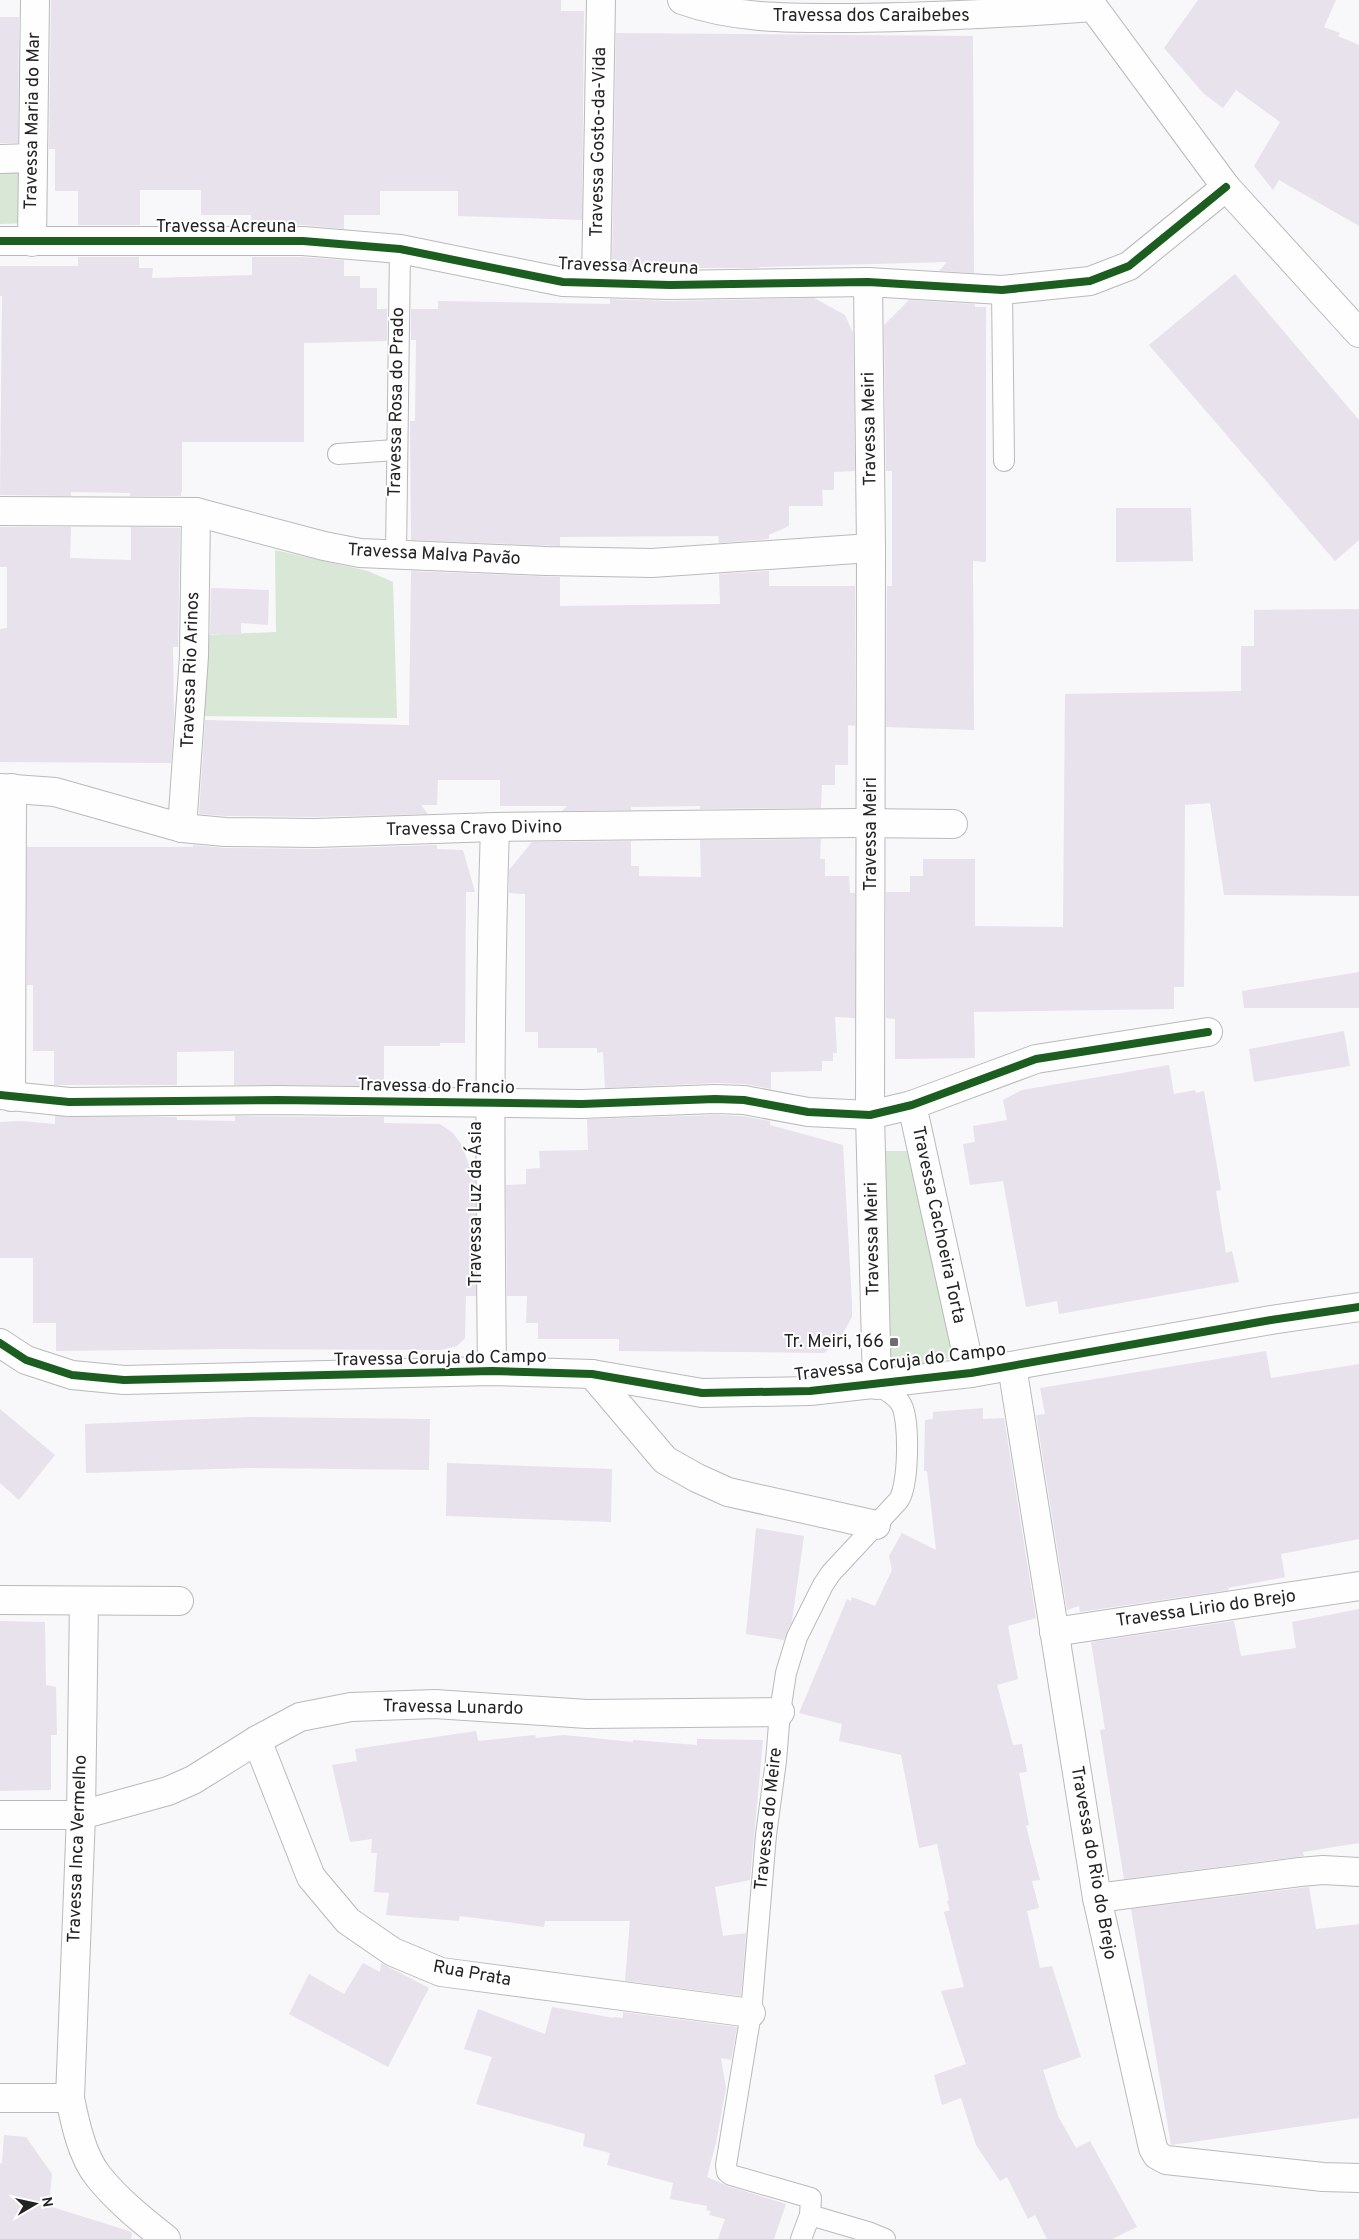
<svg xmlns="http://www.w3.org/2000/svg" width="1359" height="2239" font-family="Overpass,sans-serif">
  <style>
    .green { fill: #d8e7d6 }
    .building { fill: #e8e2ec }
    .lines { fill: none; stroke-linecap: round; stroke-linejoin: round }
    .service-casing { stroke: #bab9bb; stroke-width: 22 }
    .minor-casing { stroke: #bab9bb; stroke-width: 30 }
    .secondary-casing { stroke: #bab9bb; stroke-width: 30 }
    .service { stroke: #fefefe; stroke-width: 20 }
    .minor { stroke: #fefefe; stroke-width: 28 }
    .secondary { stroke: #fefefe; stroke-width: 28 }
    .cycleway-casing { stroke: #fff; stroke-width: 11 }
    .cycleway { stroke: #1b5e20; stroke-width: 8 }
    .poi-dot { fill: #6e6d6f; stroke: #fff; stroke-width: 2 }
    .labels { text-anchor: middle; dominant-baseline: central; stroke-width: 4; stroke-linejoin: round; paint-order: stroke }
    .street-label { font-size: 18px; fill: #242324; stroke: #fff }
    .poi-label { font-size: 18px; fill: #242324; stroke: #fff; text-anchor: end }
  </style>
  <rect width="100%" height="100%" fill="#f8f7f9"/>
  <g class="green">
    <polygon points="0,166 33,166 33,223 0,224"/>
    <polygon points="275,550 368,571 393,582 397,718 198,716 201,635 276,632"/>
    <path d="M876 1151H912L953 1358C935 1361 906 1372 891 1357 887 1354 885 1348 882 1343Z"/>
  </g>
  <g class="building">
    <polygon points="51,0 561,0 561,11 584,11 582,220 458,216 458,191 380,191 380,215 344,215 344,229 303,225 251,225 251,215 201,215 201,190 140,190 140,225 78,225 78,191 55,191 55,149 49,149"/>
    <polygon points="1198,0 1336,0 1324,27 1340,33 1338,36 1359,45 1359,226 1279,180 1273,190 1254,166 1280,122 1236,90 1223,108 1204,94 1164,48"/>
    <polygon points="0,17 19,17 18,143 0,143"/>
    <polygon points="616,33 973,36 974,273 939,271 947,262 758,267 760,268 612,268"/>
    <polygon points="78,257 139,257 139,268 153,268 152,278 252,275 252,257 302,257 344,260 344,276 360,276 360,288 377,288 377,309 387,309 387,341 304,343 304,442 182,442 182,492 181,492 181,496 130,496 130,493 71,492 71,496 0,495 2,296 0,296 0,266 78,266"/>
    <polygon points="1235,274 1359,420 1359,540 1335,561 1149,345"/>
    <polygon points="814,298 845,315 853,333 855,471 834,472 834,490 822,490 823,506 789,506 789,526 769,535 769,539 719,543 718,536 560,537 560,546 411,540 410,421 415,421 416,340 411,340 411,309 438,309 438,301 610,304 610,299 670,301"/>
    <polygon points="909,300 975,304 975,307 986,307 986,562 973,561 974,730 886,727 887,586 892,586 892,471 886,471 884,325"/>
    <polygon points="1116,508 1191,508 1193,561 1116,562"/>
    <polygon points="0,527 71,527 70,558 131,560 131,527 180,528 178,647 173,647 174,719 171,763 0,762 0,629 7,628 7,567 0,567"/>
    <polygon points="411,571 560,577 560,606 720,604 719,574 769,571 769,586 855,586 855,726 848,725 848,765 835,765 835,785 822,785 821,808 700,809 700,806 631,807 631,810 562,811 567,806 500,806 500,780 438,780 437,805 421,805 428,814 315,817 226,816 199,814 205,720 409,725"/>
    <polygon points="211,588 269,590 268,625 241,623 241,635 210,634"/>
    <polygon points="1359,609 1359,896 1224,895 1210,803 1185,805 1184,987 1174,987 1174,1009 974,1012 975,1058 895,1059 895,1019 886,1018 886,892 910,892 910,876 923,876 923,859 975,859 975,926 1063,927 1065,694 1241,691 1241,646 1254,646 1254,610"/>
    <polygon points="821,839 820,859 825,859 825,876 849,876 850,893 855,893 855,1018 835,1017 837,1053 833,1053 833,1061 822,1061 822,1071 771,1072 771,1089 745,1084 716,1083 605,1088 603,1052 597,1053 597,1048 538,1048 538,1032 525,1032 525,894 509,893 509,870 532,842 631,841 631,866 639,866 639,876 701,877 700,840"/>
    <polygon points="193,845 225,848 315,849 437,845 437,849 463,850 475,892 466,892 465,1043 440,1043 440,1046 384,1046 384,1086 234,1085 234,1051 177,1052 177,1085 54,1085 54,1051 33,1051 33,985 27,985 27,847 193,847"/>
    <polygon points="1359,972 1359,1008 1244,1008 1242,991"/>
    <polygon points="1344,1031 1350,1066 1254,1082 1249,1049"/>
    <polygon points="1169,1065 1174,1094 1195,1090 1196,1093 1204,1091 1221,1190 1216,1191 1226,1253 1232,1251 1239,1282 1059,1314 1057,1301 1026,1307 1003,1181 970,1185 963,1144 975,1142 973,1126 1007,1120 1003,1100 1022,1090"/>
    <polygon points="715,1115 742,1116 770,1121 770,1125 843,1145 852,1302 852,1317 838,1342 824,1353 743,1352 619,1351 619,1339 538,1339 538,1323 526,1323 527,1296 507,1296 506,1185 526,1184 526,1169 540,1168 539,1151 588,1150 587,1119"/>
    <polygon points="55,1116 177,1117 177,1120 235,1121 235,1116 384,1117 384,1123 440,1124 453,1133 461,1144 475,1180 476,1296 466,1296 465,1338 457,1346 441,1350 227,1349 56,1351 56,1323 33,1323 33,1258 0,1258 0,1122 22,1121 55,1124"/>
    <polygon points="1266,1351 1271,1378 1359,1364 1359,1539 1281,1554 1285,1577 1228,1588 1229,1590 1080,1612 1079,1606 1067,1610 1036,1415 1045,1414 1040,1388"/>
    <polygon points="983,1408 983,1419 1004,1418 1036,1618 1008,1626 1018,1679 997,1685 1013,1745 1022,1744 1027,1772 1019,1773 1029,1825 1026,1826 1040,1880 1032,1881 1039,1908 1027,1911 1040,1968 1052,1966 1081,2057 1043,2070 1058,2116 1076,2148 1090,2141 1137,2227 1112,2239 1047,2239 1035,2215 1028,2219 1007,2177 1000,2181 976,2145 961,2098 942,2105 934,2075 966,2064 941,1991 964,1987 944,1912 950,1910 947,1901 949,1900 937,1844 919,1848 901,1755 839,1741 842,1724 799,1713 847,1599 851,1601 852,1597 875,1606 892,1570 889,1556 902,1533 936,1550 927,1471 924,1471 925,1420 933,1419 933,1412"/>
    <polygon points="0,1409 55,1455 19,1500 0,1483"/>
    <polygon points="252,1417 430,1419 429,1470 247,1468 86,1473 85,1424"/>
    <polygon points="447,1463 612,1469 611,1522 446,1516"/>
    <polygon points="756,1528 804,1536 792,1621 784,1640 746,1634"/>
    <polygon points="1359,1609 1359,1843 1303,1852 1304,1856 1124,1879 1100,1730 1105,1729 1091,1642 1234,1621 1241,1656 1296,1648 1292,1622"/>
    <polygon points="0,1621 45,1622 46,1685 56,1687 57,1735 51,1735 51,1790 0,1791"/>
    <polygon points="476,1731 478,1741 535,1735 536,1738 564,1735 633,1742 633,1740 697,1745 697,1739 763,1740 750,1880 715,1887 723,1936 746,1933 741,1996 625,1981 630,1921 545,1921 544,1927 460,1916 459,1921 386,1915 389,1893 374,1892 377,1853 371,1853 372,1839 350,1842 332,1765 357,1761 355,1749"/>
    <polygon points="1309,1887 1316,1929 1359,1924 1359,2118 1171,2145 1131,1909"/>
    <polygon points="363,1963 380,1972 381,1963 429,1988 388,2067 289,2014 309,1974 344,1994"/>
    <polygon points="552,2007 614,2018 614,2017 623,2018 623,2012 737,2027 731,2060 721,2058 726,2088 716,2143 707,2177 728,2186 786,2204 774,2239 718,2239 725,2219 709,2215 711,2211 706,2210 707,2206 670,2199 673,2183 607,2165 610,2153 583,2146 585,2134 476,2104 492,2057 464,2049 478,2009 545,2034"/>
    <polygon points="4,2135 26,2137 52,2174 49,2206 132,2232 131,2239 0,2239 0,2164 2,2163"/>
  </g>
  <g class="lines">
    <defs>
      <g id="service">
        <polyline points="1002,290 1004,461"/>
        <polyline points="338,454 395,450"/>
        <polyline points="396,555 400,249"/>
        <polyline points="810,2215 868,2232 885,2239"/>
        <path d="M801 2239 810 2215 811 2198 731 2175 727 2172 726 2165 751 2013 766 1835 776 1761 780 1712 786 1673 797 1637 823 1585 831 1573 898 1501C909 1488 910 1419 901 1404 896 1395 886 1390 877 1385"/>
      </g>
      <g id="minor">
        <path d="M682 0C737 20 796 18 854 18 934 17 1013 13 1093 7"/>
        <polyline points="0,159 33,158"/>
        <polyline points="0,241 303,241 400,249 563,282 670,285 868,282 1002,290 1090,281 1129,266 1226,187"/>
        <polyline points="32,242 35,0"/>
        <polyline points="868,282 871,548 870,1115 877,1385"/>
        <polyline points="596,283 601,0"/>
        <polyline points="0,511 196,512 324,546 360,553 546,561 652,563 871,548"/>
        <polyline points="0,788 55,792 182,828 225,832 315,833 495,827 857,823 953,824"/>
        <polyline points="182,828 194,656 196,512"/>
        <polyline points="0,1095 69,1102 277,1100 582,1104 715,1099 744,1100 808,1112 870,1115 912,1105 1036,1059 1208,1032"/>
        <polyline points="11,1097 12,788"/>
        <polyline points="912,1105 971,1373"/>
        <polyline points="0,1343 26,1360 72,1375 124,1380 492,1371 592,1374 702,1393 810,1391 971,1373 1271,1320 1359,1307"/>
        <polyline points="1012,1366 1097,1898 1153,2148 1157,2155 1166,2160 1323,2177 1359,2178"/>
        <path d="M492 1371C490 1190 489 1008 495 827"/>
        <polyline points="592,1374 665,1460 697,1478 728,1492 876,1525"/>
        <polyline points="0,1600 179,1601"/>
        <path d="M84 1601 81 1815 70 2098C75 2123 82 2156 98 2176 118 2201 142 2220 166 2239"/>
        <polyline points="1054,1632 1359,1586"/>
        <polyline points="257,1740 311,1877 348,1921 393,1952 441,1972 751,2013"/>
        <polyline points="0,1815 81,1815 168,1791 193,1780 257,1740 300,1717 351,1707 435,1704 587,1714 780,1712"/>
        <polyline points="1097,1898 1300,1872 1323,1870 1359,1872"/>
        <polyline points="0,2098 70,2098"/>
      </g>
      <polyline id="secondary" points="1088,0 1226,187 1359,333"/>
    </defs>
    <use href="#service" class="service-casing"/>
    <use href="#minor" class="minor-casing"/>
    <use href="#secondary" class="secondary-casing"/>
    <use href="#service" class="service"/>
    <use href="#minor" class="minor"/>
    <use href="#secondary" class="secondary"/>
    <defs>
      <g id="cycleway">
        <polyline points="0,241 303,241 400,249 563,282 670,285 868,282 1002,290 1090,281 1129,266 1226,187"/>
        <polyline points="0,1095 69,1102 277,1100 582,1104 715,1099 744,1100 808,1112 870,1115 912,1105 1036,1059 1208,1032"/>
        <polyline points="0,1343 26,1360 72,1375 124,1380 492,1371 592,1374 702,1393 810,1391 971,1373 1271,1320 1359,1307"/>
      </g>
    </defs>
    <use href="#cycleway" class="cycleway-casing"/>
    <use href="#cycleway" class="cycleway"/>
  </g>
  <rect class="poi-dot" x="889" y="1337" width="10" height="10" rx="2.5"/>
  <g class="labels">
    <g class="street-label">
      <text x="871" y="16">Travessa dos Caraibebes</text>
      <text transform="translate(33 121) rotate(-89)">Travessa Maria do Mar</text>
      <text transform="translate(599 142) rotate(-89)">Travessa Gosto-da-Vida</text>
      <text x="226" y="227">Travessa Acreuna</text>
      <text transform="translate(628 267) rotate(2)">Travessa Acreuna</text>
      <text transform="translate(397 402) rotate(-89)">Travessa Rosa do Prado</text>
      <text transform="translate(870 429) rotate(-91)">Travessa Meiri</text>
      <text transform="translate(434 555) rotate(3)">Travessa Malva Pavão</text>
      <text transform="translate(191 670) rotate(-88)">Travessa Rio Arinos</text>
      <text transform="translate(474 829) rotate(-1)">Travessa Cravo Divino</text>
      <text transform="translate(871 834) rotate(-90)">Travessa Meiri</text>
      <text transform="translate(436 1087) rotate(1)">Travessa do Francio</text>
      <text transform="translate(476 1204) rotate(-90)">Travessa Luz da Ásia</text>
      <text transform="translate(938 1225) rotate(78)">Travessa Cachoeira Torta</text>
      <text transform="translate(873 1239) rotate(-91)">Travessa Meiri</text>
      <text transform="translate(440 1359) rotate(-1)">Travessa Coruja do Campo</text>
      <text transform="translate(900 1363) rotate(-7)">Travessa Coruja do Campo</text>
      <text transform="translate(1206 1609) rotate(-8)">Travessa Lirio do Brejo</text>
      <text transform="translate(453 1708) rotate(1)">Travessa Lunardo</text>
      <text transform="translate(769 1819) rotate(-84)">Travessa do Meire</text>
      <text transform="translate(78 1849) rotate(-88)">Travessa Inca Vermelho</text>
      <text transform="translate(1093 1863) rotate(80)">Travessa do Rio do Brejo</text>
      <text transform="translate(472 1974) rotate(10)">Rua Prata</text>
    </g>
    <g class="poi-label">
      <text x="884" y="1342">Tr. Meiri, 166</text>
    </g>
  </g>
  <g transform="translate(35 2204) rotate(81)" stroke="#ffffff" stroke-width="4" paint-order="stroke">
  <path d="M0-4L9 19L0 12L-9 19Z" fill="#242324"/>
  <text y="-8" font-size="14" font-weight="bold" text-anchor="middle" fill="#242324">N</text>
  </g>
</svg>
